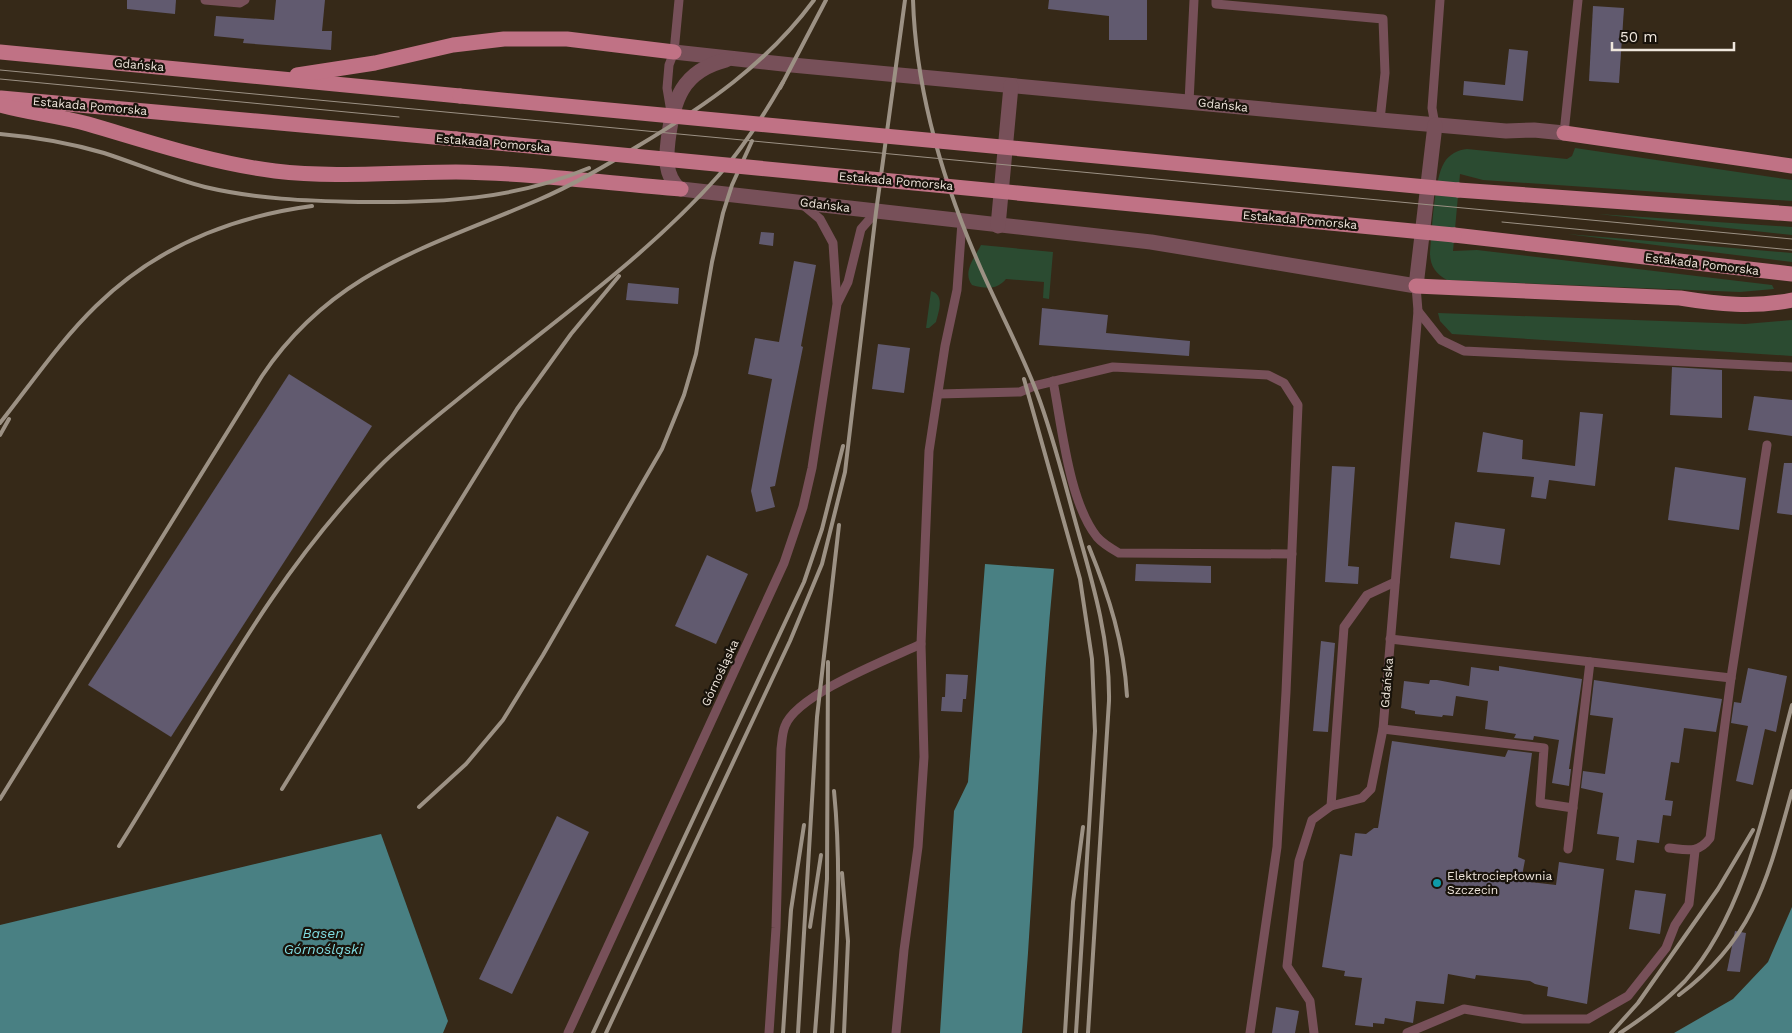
<svg xmlns="http://www.w3.org/2000/svg" width="1792" height="1033" font-family="'Work Sans',sans-serif">
  <style>
    .green { fill: #2b4b31 }
    .water { fill: #498083 }
    .building { fill: #615a6f }
    .lines { fill: none; stroke-linecap: round; stroke-linejoin: round }
    .lane { stroke: #775059; stroke-width: 9 }
    .street { stroke: #775059; stroke-width: 15 }
    .primary { stroke: #c07285; stroke-width: 15 }
    .tram { stroke: #9c9184; stroke-width: 1 }
    .rail { stroke: #9c9184; stroke-width: 4 }
    .primary-bridge { stroke: #c07285; stroke-width: 15 }
    .culture-dot { fill: #0f9aa8; stroke: #19130b; stroke-width: 2 }
    .labels { text-anchor: middle; dominant-baseline: central; stroke-width: 4.5; stroke-linejoin: round; paint-order: stroke }
    .street-label { font-size: 12px; fill: #efe6dc; stroke: #19130b }
    .poi-label { font-size: 12px; fill: #efe6dc; stroke: #19130b; text-anchor: start }
    .water-label { font-size: 14px; font-style: italic; fill: #80dde2; stroke: #19130b }
  </style>
  <rect width="100%" height="100%" fill="#362918"/>
  <g class="green">
    <path d="M1575 148 1792 180V201L1483 180 1460 174 1453 251 1477 250 1772 285 1774 289 1740 292 1447 280C1436 274 1430 266 1430 253 1432 231 1434 179 1444 163 1449 154 1458 150 1467 149L1567 159 1572 156Z"/>
    <polygon points="1598,214 1792,227 1792,235"/>
    <polygon points="1567,234 1792,253 1792,262"/>
    <path d="M981 245 1053 252 1049 299 1043 298 1044 282 1006 279C997 290 986 289 972 285 962 272 975 257 981 245Z"/>
    <path d="M931 291C945 295 939 311 936 322L929 328H926Z"/>
    <polygon points="1438,313 1745,324 1792,320 1792,356 1452,334 1440,321"/>
  </g>
  <g class="water">
    <path d="M985 564 1054 569C1039 723 1035 878 1022 1033H940L954 811 968 782Z"/>
    <polygon points="381,834 448,1021 443,1033 0,1033 0,925"/>
    <polygon points="1792,907 1792,1033 1674,1033 1733,999 1768,962"/>
  </g>
  <g class="building">
    <polygon points="127,0 176,0 175,14 127,9"/>
    <polygon points="276,0 325,0 322,31 332,31 331,50 243,43 244,39 214,36 216,16 274,20"/>
    <polygon points="1049,0 1147,0 1147,40 1109,40 1109,16 1048,9"/>
    <polygon points="1593,6 1624,8 1619,83 1589,81"/>
    <polygon points="1509,49 1528,51 1523,101 1463,95 1464,81 1505,85"/>
    <polygon points="761,232 774,233 773,246 759,244"/>
    <polygon points="794,261 816,265 801,346 803,347 775,486 770,487 775,507 756,512 751,491 772,379 748,374 755,338 779,342"/>
    <polygon points="628,283 679,288 678,304 626,300"/>
    <polygon points="1042,308 1108,315 1106,333 1190,341 1189,356 1039,345"/>
    <polygon points="878,344 910,348 904,393 872,389"/>
    <polygon points="1672,367 1722,370 1722,418 1670,415"/>
    <polygon points="289,374 372,426 171,737 88,685"/>
    <polygon points="1754,396 1792,400 1792,436 1748,430"/>
    <polygon points="1580,412 1603,414 1595,486 1549,480 1546,499 1531,497 1534,477 1477,472 1483,432 1523,440 1522,459 1575,466"/>
    <polygon points="1784,463 1792,463 1792,515 1777,513"/>
    <polygon points="1332,466 1355,467 1348,566 1359,567 1358,584 1325,582"/>
    <polygon points="1675,467 1746,478 1739,530 1668,520"/>
    <polygon points="1455,522 1505,529 1500,565 1450,558"/>
    <polygon points="707,555 748,574 716,644 675,626"/>
    <polygon points="1136,564 1211,566 1211,583 1135,581"/>
    <polygon points="1321,641 1335,643 1328,732 1313,731"/>
    <polygon points="1499,666 1582,679 1569,769 1571,769 1569,786 1552,783 1559,740 1534,736 1533,740 1514,738 1516,734 1485,729 1488,701 1456,696 1453,716 1443,715 1442,717 1415,714 1415,711 1401,708 1404,681 1429,684 1430,680 1437,680 1469,686 1471,667 1499,671"/>
    <polygon points="1748,668 1787,676 1776,732 1765,729 1753,785 1736,781 1748,726 1731,723 1734,702 1741,703"/>
    <polygon points="946,674 968,675 966,699 963,699 962,712 941,711 942,697 945,697"/>
    <polygon points="1594,680 1722,699 1716,732 1684,728 1679,763 1671,762 1665,800 1673,801 1671,816 1663,815 1659,843 1637,840 1634,863 1616,860 1619,837 1597,834 1603,793 1581,788 1583,771 1605,774 1613,718 1590,715"/>
    <polygon points="1392,741 1505,757 1508,750 1532,753 1518,857 1525,860 1521,881 1556,885 1559,862 1604,869 1587,1004 1547,996 1548,987 1535,984 1530,981 1476,975 1475,979 1448,974 1444,1004 1416,1001 1413,1023 1385,1018 1384,1024 1373,1023 1373,1027 1355,1025 1362,978 1344,976 1345,971 1322,967 1340,854 1352,856 1355,833 1366,834 1374,828 1378,828"/>
    <polygon points="557,816 589,832 512,994 479,979"/>
    <polygon points="1635,890 1666,894 1660,934 1629,929"/>
    <polygon points="1735,931 1746,933 1740,972 1727,971"/>
    <polygon points="1276,1007 1299,1011 1295,1033 1272,1033"/>
  </g>
  <g class="lines">
    <g class="lane">
      <polyline points="205,0 240,3 245,0"/>
      <polyline points="1216,0 1216,4 1383,19 1385,73 1380,120"/>
      <polyline points="1189,102 1194,0"/>
      <polyline points="671,112 667,88 669,65 674,52 679,0"/>
      <polyline points="1435,125 1432,108 1440,0"/>
      <polyline points="1564,133 1578,0"/>
      <polyline points="838,302 848,282 861,229 876,212"/>
      <polyline points="1418,311 1441,340 1464,351 1792,367"/>
      <path d="M1053 381C1062 427 1069 502 1097 537 1103 544 1112 549 1119 553L1292 554"/>
      <polyline points="938,394 1020,392 1034,386 1113,367 1268,375 1284,383 1298,405 1286,692 1277,847 1250,1033"/>
      <polyline points="1390,639 1731,678 1767,445"/>
      <polyline points="1383,729 1544,748 1540,803 1573,808"/>
      <polyline points="1331,806 1344,627 1367,595 1395,582"/>
      <path d="M1669 848C1687 850 1698 854 1710 838L1731 678"/>
      <polyline points="1568,849 1590,662"/>
      <polyline points="568,1033 784,563 803,507 812,468 837,304 833,243 820,219 802,204"/>
      <path d="M769 1033 776 928 781 749C782 742 782 733 785 726 797 694 889 659 921 644"/>
      <polyline points="896,1033 904,950 918,847 924,757 921,644 929,451 945,346 957,290 962,222"/>
      <polyline points="1314,1033 1310,1001 1287,966 1299,861 1312,820 1331,806 1362,798 1371,789 1383,729 1418,311 1416,286"/>
      <polyline points="1407,1033 1464,1009 1523,1019 1588,1019 1628,996 1666,948 1675,925 1689,904 1695,851"/>
    </g>
    <g class="street">
      <polyline points="674,52 792,65 1380,120 1506,131 1534,130 1564,133"/>
      <path d="M678 188C665 174 666 159 668 141 673 100 682 71 726 60"/>
      <polyline points="681,189 1151,242 1416,286 1435,125"/>
      <polyline points="998,226 1011,86"/>
    </g>
    <g class="primary">
      <polyline points="0,52 460,96"/>
      <polyline points="297,75 375,63 453,45 504,39 567,39 674,52"/>
      <polyline points="1,98 456,139"/>
      <path d="M0 105C29 113 59 116 88 124 150 142 211 163 275 171 335 178 396 172 456 172 531 173 606 183 681 189"/>
      <polyline points="1564,133 1792,166"/>
      <polyline points="1458,190 1792,214"/>
      <polyline points="1454,235 1792,274"/>
      <path d="M1416 286 1680 298C1717 304 1754 308 1792 300"/>
    </g>
    <g class="tram">
      <polyline points="0,70 1792,239"/>
      <polyline points="0,79 399,117"/>
      <polyline points="1502,222 1792,250"/>
    </g>
    <g class="rail">
      <path d="M913 0C916 94 943 183 981 269 999 310 1021 351 1037 393 1054 438 1065 485 1078 531 1094 587 1110 642 1109 701L1088 1033"/>
      <polyline points="780,88 826,0"/>
      <path d="M0 134C35 137 70 143 104 153 138 164 170 178 205 187 256 199 307 201 359 202 440 203 513 200 589 168"/>
      <polyline points="1024,379 1080,579 1092,659 1095,731 1076,1033"/>
      <path d="M0 423C31 384 60 341 96 306 156 247 230 217 312 206"/>
      <polyline points="0,435 9,419"/>
      <path d="M1089 547C1109 596 1124 643 1127 696"/>
      <polyline points="282,789 517,409 571,334 619,276"/>
      <path d="M0 799 262 376C332 271 429 247 538 200 573 185 605 166 638 146 705 106 767 64 814 0"/>
      <polyline points="419,807 466,764 503,720 543,655 662,449 684,395 696,354 712,262 723,213 732,185 752,141"/>
      <path d="M119 846C201 716 272 572 384 462 413 434 446 409 478 383 560 317 649 254 719 175 744 147 764 115 783 82"/>
      <polyline points="842,873 848,941 844,1033"/>
      <polyline points="810,927 821,855"/>
      <path d="M1679 995C1755 938 1768 877 1792 791"/>
      <polyline points="593,1033 804,582 822,529 843,446"/>
      <polyline points="606,1033 790,641 822,564 845,472 876,212 905,0"/>
      <polyline points="783,1033 791,910 804,825"/>
      <polyline points="798,1033 817,717 839,525"/>
      <polyline points="815,1033 827,879 828,662"/>
      <path d="M832 1033C837 953 842 871 834 791"/>
      <polyline points="1065,1033 1073,902 1083,827"/>
      <polyline points="1611,1033 1638,1003 1718,889 1753,830"/>
      <path d="M1620 1033C1643 1018 1666 1001 1685 981 1748 911 1768 793 1792 705"/>
    </g>
    <g class="primary-bridge">
      <polyline points="460,96 1458,190"/>
      <polyline points="456,139 1454,235"/>
    </g>
  </g>
  <circle class="culture-dot" cx="1437" cy="883" r="5"/>
  <g class="labels">
    <g class="street-label">
      <text transform="translate(139 65) rotate(5)">Gdańska</text>
      <text transform="translate(1223 105) rotate(6)">Gdańska</text>
      <text transform="translate(90 106) rotate(5)">Estakada Pomorska</text>
      <text transform="translate(493 143) rotate(5)">Estakada Pomorska</text>
      <text transform="translate(896 181) rotate(5)">Estakada Pomorska</text>
      <text transform="translate(825 205) rotate(7)">Gdańska</text>
      <text transform="translate(1300 220) rotate(5)">Estakada Pomorska</text>
      <text transform="translate(1702 264) rotate(7)">Estakada Pomorska</text>
      <text transform="translate(720 673) rotate(-65)">Górnośląska</text>
      <text transform="translate(1387 683) rotate(-85)">Gdańska</text>
    </g>
    <g class="poi-label">
      <text x="1447" y="876">Elektrociepłownia<tspan x="1447" dy="14">Szczecin</tspan></text>
    </g>
    <g class="water-label">
      <text x="323" y="933">Basen<tspan x="323" dy="16">Górnośląski</tspan></text>
    </g>
  </g>
  <path d="M1612 42v8h122v-8" fill="none" stroke="#efe6dc" stroke-width="2.5"/>
  <text x="1620" y="42" font-size="15" fill="#efe6dc" stroke="#19130b" stroke-width="4" paint-order="stroke">50 m</text>
</svg>
